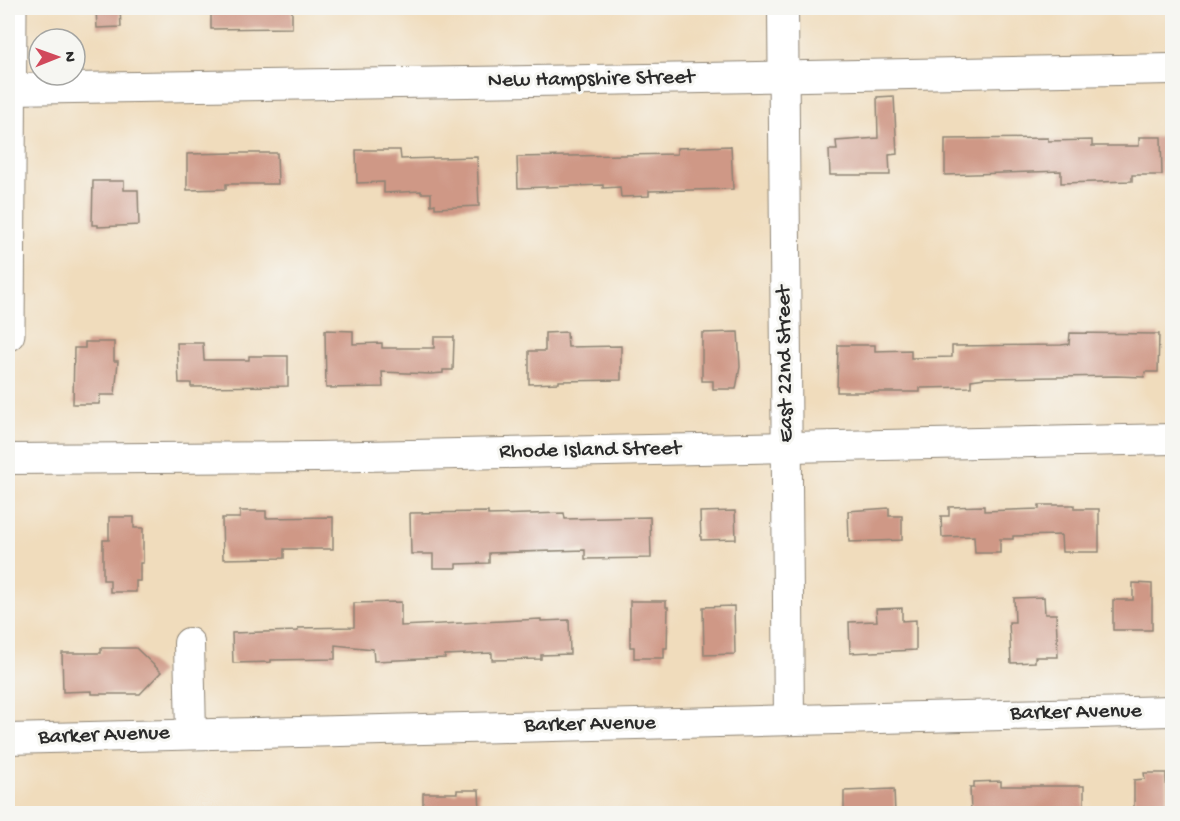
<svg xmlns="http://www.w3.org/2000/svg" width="1180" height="821" font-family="'Gochi Hand',sans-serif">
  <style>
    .building { fill: #cf9886 }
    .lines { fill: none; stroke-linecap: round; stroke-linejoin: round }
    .minor-casing { stroke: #8e8474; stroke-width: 32 }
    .major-casing { stroke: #8e8474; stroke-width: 35 }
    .minor { stroke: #fff; stroke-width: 30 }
    .major { stroke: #fff; stroke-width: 33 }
    .labels { text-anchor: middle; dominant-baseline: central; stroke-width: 6; stroke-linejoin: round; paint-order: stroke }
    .street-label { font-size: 22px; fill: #2b2b2b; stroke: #f6f6f2 }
  </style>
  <rect width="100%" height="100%" fill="#f6f6f2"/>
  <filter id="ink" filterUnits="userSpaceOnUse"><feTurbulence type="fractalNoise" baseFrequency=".0167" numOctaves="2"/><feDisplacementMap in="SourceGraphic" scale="12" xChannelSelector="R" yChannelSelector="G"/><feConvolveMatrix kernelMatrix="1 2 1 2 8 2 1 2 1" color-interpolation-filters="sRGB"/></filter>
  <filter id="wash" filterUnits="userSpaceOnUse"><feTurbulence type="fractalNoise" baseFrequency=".008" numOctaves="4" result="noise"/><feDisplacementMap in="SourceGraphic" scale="24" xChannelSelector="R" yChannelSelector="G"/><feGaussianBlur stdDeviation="1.35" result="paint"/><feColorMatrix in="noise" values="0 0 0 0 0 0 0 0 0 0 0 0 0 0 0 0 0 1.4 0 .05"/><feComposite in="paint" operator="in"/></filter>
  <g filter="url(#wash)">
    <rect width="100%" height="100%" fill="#f0dcbc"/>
    <g id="blocks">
      <g class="building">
        <polygon points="96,8 120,8 121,27 97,28"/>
        <polygon points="211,8 292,8 292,28 211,29"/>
        <polygon points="894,96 897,154 889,155 890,175 830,175 829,150 837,150 836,141 878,138 877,97"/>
        <polygon points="1139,137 1161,137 1162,175 1132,175 1132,181 1061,183 1061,171 945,175 945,139 1048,138 1048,141 1092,140 1092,146 1139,146"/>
        <polygon points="731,146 733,189 649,191 649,196 621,197 620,187 603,188 603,185 518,188 517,157 677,154 677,148"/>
        <polygon points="356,150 400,150 401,159 477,157 479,206 435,208 435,204 431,205 431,193 421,193 421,191 384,193 384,182 357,183"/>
        <polygon points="237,153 277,153 278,184 226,184 226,189 187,190 187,154"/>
        <polygon points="93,181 124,181 124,190 138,190 139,225 98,227 98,225 92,225"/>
        <polygon points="325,330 353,331 353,344 382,343 382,348 434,348 434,337 454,337 453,370 443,370 443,373 431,374 382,372 383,387 326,388"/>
        <polygon points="567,332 568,347 621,346 621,380 559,381 559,383 529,384 529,351 545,351 545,333"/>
        <polygon points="738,332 740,367 736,389 713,389 713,381 702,381 702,333"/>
        <polygon points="1070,333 1159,334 1158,372 1145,372 1144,377 1116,376 985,378 971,380 971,387 920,388 920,392 837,392 838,345 875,345 875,351 911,350 911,358 952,357 952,346 1061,345 1069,344"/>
        <polygon points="85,342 114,342 114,361 118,361 115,395 100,395 99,404 73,404 74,348 85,348"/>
        <polygon points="177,343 203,343 204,360 249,360 249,356 288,356 288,386 191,387 191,383 179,383"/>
        <polygon points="1039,505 1074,505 1074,509 1099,509 1099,552 1062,552 1061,535 1013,536 1013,539 1000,539 1000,553 975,553 974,536 942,537 941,516 949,516 949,507 984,506 984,511 1039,509"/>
        <polygon points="889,508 889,516 902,516 902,540 849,542 848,511"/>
        <polygon points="240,511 266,511 266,518 333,517 333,549 284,549 284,558 223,559 222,518 240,518"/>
        <polygon points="735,511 736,539 701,540 700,512"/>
        <polygon points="488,512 488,515 564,513 565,519 650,517 651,558 585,559 585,550 489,553 489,563 456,564 456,568 433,568 433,554 411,554 410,513"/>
        <polygon points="109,517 134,517 134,528 143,528 143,563 140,563 140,581 136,581 136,592 110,592 110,580 103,580 103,540 109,540"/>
        <polygon points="1133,583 1152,584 1152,630 1113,630 1113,600 1133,600"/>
        <polygon points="1044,597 1045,614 1056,614 1058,657 1035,657 1035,662 1011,663 1009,622 1015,622 1014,598"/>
        <polygon points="630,601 666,601 666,607 668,607 667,648 664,648 664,658 634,658 634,647 630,647"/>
        <polygon points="401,602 401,626 541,619 541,621 569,620 570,654 541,655 541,659 492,660 492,653 445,655 445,658 374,661 373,649 335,645 335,659 271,660 271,662 233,663 232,633 298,631 298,628 354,627 354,603"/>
        <polygon points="734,606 735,654 704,655 703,607"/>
        <polygon points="902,608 902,621 916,620 916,650 850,653 849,622 877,621 876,609"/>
        <polygon points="101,648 136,648 161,672 140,694 92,694 92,691 63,692 62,653 101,653"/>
        <polygon points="1144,773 1166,773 1167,813 1134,813 1134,780 1145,779"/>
        <polygon points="1001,781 1001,786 1084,786 1084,813 971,813 970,787 974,787 974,782"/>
        <polygon points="894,789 895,813 844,813 844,791"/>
        <polygon points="457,790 479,790 480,813 423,813 423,793 457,793"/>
      </g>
    </g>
  </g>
  <g filter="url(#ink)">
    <use href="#blocks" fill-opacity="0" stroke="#8e8474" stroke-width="1.5"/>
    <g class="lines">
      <defs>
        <g id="minor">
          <polyline points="783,8 789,720"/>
          <path d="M10 89C397 86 785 75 1172 69"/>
          <polyline points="8,459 317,457 1172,439"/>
          <polyline points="189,643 191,734"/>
          <polyline points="8,739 1172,711"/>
        </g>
        <polyline id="major" points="8,334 10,8"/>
      </defs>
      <use href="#minor" class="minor-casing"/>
      <use href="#major" class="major-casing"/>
      <use href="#minor" class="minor"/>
      <use href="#major" class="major"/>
    </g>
  </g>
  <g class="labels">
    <g class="street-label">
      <text transform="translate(591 80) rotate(-1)">New Hampshire Street</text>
      <text transform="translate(786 364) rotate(-91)">East 22nd Street</text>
      <text transform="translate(590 451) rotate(-1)">Rhode Island Street</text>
      <text transform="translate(1076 713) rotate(-1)">Barker Avenue</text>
      <text transform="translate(590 725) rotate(-1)">Barker Avenue</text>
      <text transform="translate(104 736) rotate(-2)">Barker Avenue</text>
    </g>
  </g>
  <rect width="1180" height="821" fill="none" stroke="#f6f6f2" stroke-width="30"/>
  <g transform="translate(57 57) rotate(89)"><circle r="28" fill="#f6f6f2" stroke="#a5a5a2" stroke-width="1.5"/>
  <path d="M0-4.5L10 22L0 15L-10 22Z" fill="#d1495b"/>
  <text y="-9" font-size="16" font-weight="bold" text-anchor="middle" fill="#2b2b2b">N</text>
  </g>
</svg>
